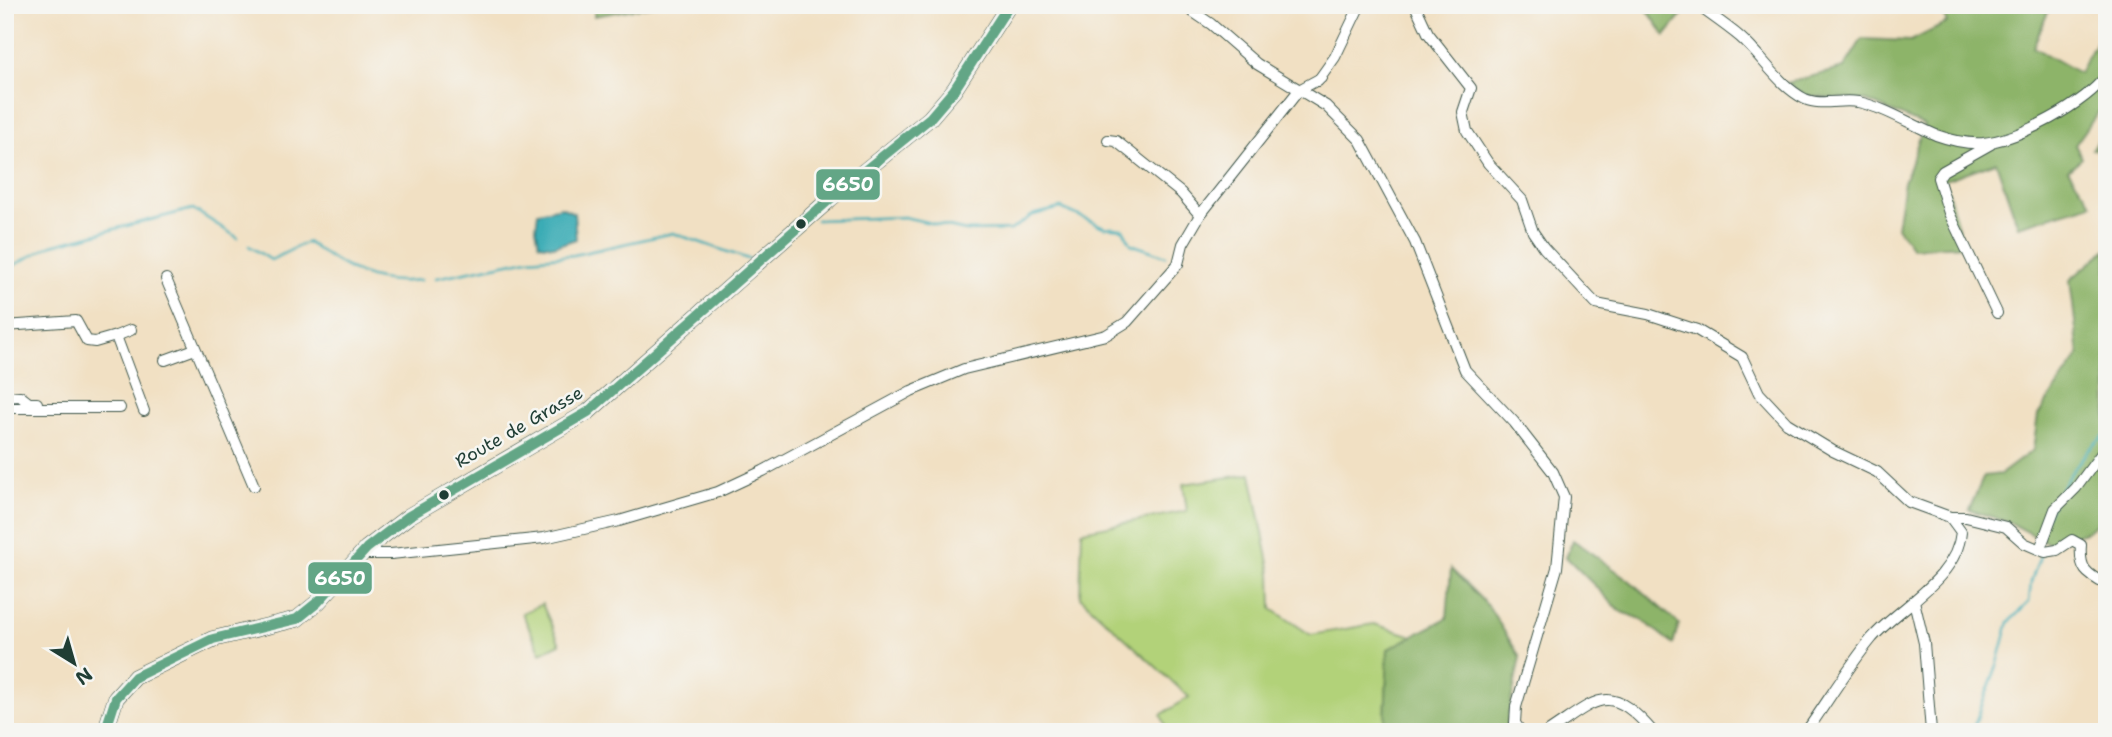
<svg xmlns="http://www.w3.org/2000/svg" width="2112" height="737" font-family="'Shantell Sans',sans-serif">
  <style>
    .green { fill: #b2d279; stroke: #688856; stroke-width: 2 }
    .forest { fill: #8db469; stroke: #56784e; stroke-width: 2 }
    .water { fill: #3bacb5; stroke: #2d7474; stroke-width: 2 }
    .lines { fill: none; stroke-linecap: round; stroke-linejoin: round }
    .stream { stroke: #3bacb5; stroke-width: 2.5 }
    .street-casing { stroke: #3e5549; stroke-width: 12 }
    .secondary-casing { stroke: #3e5549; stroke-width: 17 }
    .street { stroke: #fff; stroke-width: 10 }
    .secondary { stroke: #fff; stroke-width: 14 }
    .bus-1-casing { stroke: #f6f6f2; stroke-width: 16 }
    .bus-1 { stroke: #63a686; stroke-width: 10 }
    .bus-dot { fill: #1f3d34; stroke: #f6f6f2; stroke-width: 2.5 }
    .labels { text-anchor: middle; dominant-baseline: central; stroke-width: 5; stroke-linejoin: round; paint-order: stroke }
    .street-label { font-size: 18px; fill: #1f3d34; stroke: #f6f6f2 }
    .line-badge { stroke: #f6f6f2; stroke-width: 2.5 }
    .badge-label { font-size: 19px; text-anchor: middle; font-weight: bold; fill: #fff }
  </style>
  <rect width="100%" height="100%" fill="#f6f6f2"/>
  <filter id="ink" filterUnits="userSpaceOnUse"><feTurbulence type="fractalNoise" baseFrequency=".0143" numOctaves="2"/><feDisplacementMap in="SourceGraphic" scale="14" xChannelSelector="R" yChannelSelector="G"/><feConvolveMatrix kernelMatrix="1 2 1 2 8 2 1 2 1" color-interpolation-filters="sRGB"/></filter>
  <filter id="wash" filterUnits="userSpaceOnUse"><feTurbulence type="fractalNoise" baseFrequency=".00686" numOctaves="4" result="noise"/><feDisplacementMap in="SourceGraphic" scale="28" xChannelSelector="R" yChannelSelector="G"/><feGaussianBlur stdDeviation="1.57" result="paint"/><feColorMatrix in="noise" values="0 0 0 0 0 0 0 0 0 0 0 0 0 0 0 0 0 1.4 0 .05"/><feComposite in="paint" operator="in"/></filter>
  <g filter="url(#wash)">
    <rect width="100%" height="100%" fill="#f1e0c3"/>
    <g class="green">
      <polygon points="1251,474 1271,573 1272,609 1311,635 1374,624 1413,636 1388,649 1385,723 1370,732 1168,732 1161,715 1189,697 1080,597 1082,531 1187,511 1183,484"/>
      <polygon points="542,604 560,644 541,653 522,613"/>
    </g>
    <g class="forest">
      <polygon points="594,5 657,5 594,16"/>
      <polygon points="1644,5 1690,5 1665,36"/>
      <polygon points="1939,5 2051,5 2033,47 2079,73 2107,22 2107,100 2075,145 2082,158 2068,170 2092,204 2018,226 1996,162 1945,180 1963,245 1912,248 1897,227 1904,182 1924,125 1867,101 1804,95 1787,83 1844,68 1862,39 1911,41 1947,23"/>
      <polygon points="2107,125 2107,144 2101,152 2092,149"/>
      <polygon points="2107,249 2107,516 2087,531 2050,544 2011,523 1969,510 1984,476 2001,474 2033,450 2038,415 2079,355 2070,280"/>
      <polygon points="1573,540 1629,580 1679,624 1673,644 1641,619 1621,612 1566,557"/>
      <polygon points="1451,569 1489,607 1520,657 1505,732 1370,732 1385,723 1388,649 1447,618"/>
    </g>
    <polygon class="water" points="561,207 574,213 576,239 555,246 539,244 536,228 538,212"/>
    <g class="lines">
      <g class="stream">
        <polyline points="816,220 904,217 966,231 1011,230 1033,215 1061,208 1104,227 1123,229 1131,244 1166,256"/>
        <path d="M249 246 271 260 307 242C346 269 371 286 421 280"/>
        <polyline points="5,270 52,245 193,209 238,238"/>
        <polyline points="436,278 528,259 574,255 673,233 751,260"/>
        <path d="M2039 539C2045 508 2081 451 2107 434"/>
        <polyline points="1972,731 1998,663 2009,622 2029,602 2031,582 2040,556"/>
      </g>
    </g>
  </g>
  <g filter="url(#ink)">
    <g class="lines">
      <defs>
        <g id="street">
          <polyline points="1183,5 1211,24 1257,64 1326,106 1360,140 1415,242 1465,370 1514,422 1553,472 1564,497 1557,568 1516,707 1515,723 1521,732"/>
          <path d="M1415 5 1428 33 1471 88 1463 112 1467 131 1488 163 1522 200 1533 232 1544 248 1596 304 1648 314 1697 330 1742 357 1759 393 1787 423 1833 451 1877 472 1909 502 1950 517H1966L2006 527 2024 543 2045 552 2057 550 2072 540 2081 545C2079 569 2086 574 2107 585"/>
          <path d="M1697 5C1712 16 1727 26 1740 37 1762 56 1779 86 1805 99 1820 106 1842 99 1858 102 1886 108 1910 124 1936 135 1950 140 1969 144 1983 143 2021 139 2084 104 2107 75"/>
          <polyline points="1318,81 1335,57 1360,5"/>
          <polyline points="1108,140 1116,141 1181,193 1200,215"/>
          <polyline points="1991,144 1943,171 1938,178 1949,213 1997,313"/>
          <polyline points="166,279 254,486"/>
          <polyline points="5,326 76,321 87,341 95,342 116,336 144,411"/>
          <polyline points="116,336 131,330"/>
          <polyline points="165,360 195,349"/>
          <polyline points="5,397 20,396 29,403 37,403"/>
          <polyline points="5,408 120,408"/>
          <polyline points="2040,549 2055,509 2076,488 2107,446"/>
          <polyline points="360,554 391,554 544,538 619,521 718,492 763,471 911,391 964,369 1106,335 1127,322 1178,264 1183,244 1200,215 1299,90 1321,78"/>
          <polyline points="1914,601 1924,643 1931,732"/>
          <path d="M1548 732C1597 700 1608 680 1653 732"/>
          <path d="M1806 732C1828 701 1848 667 1872 638 1900 606 1957 579 1961 532L1950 517"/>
        </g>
        <polyline id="secondary" points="105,732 116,698 135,677 213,639 297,619 318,602 367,548 409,516 588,412 830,199 930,118 954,90 1009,5"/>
      </defs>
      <use href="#street" class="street-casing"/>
      <use href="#secondary" class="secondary-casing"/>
      <use href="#street" class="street"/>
      <use href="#secondary" class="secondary"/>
      <defs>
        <polyline id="bus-1" points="105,732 116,698 135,677 213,639 297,619 318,602 367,548 409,516 588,412 830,199 930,118 954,90 1009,5"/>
      </defs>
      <use href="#bus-1" class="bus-1-casing"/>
      <use href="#bus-1" class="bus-1"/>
    </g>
  </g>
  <g class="bus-dot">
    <circle cx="801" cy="224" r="6"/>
    <circle cx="444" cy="495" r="6"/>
  </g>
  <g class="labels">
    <g class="street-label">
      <text transform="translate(519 427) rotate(-30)">Route de Grasse</text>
    </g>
  </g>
  <g class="line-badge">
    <rect x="815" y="168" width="66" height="33" rx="7" fill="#63a686"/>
    <rect x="307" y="561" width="66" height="34" rx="7" fill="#63a686"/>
  </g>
  <g class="badge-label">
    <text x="848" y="191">6650</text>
    <text x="340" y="585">6650</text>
  </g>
  <rect width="2112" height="737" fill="none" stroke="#f6f6f2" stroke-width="28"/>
  <g transform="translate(74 663) rotate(143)" stroke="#f6f6f2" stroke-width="5" paint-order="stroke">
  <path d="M0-5L12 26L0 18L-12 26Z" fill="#1f3d34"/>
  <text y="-10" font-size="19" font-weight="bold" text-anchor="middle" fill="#1f3d34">N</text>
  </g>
</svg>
